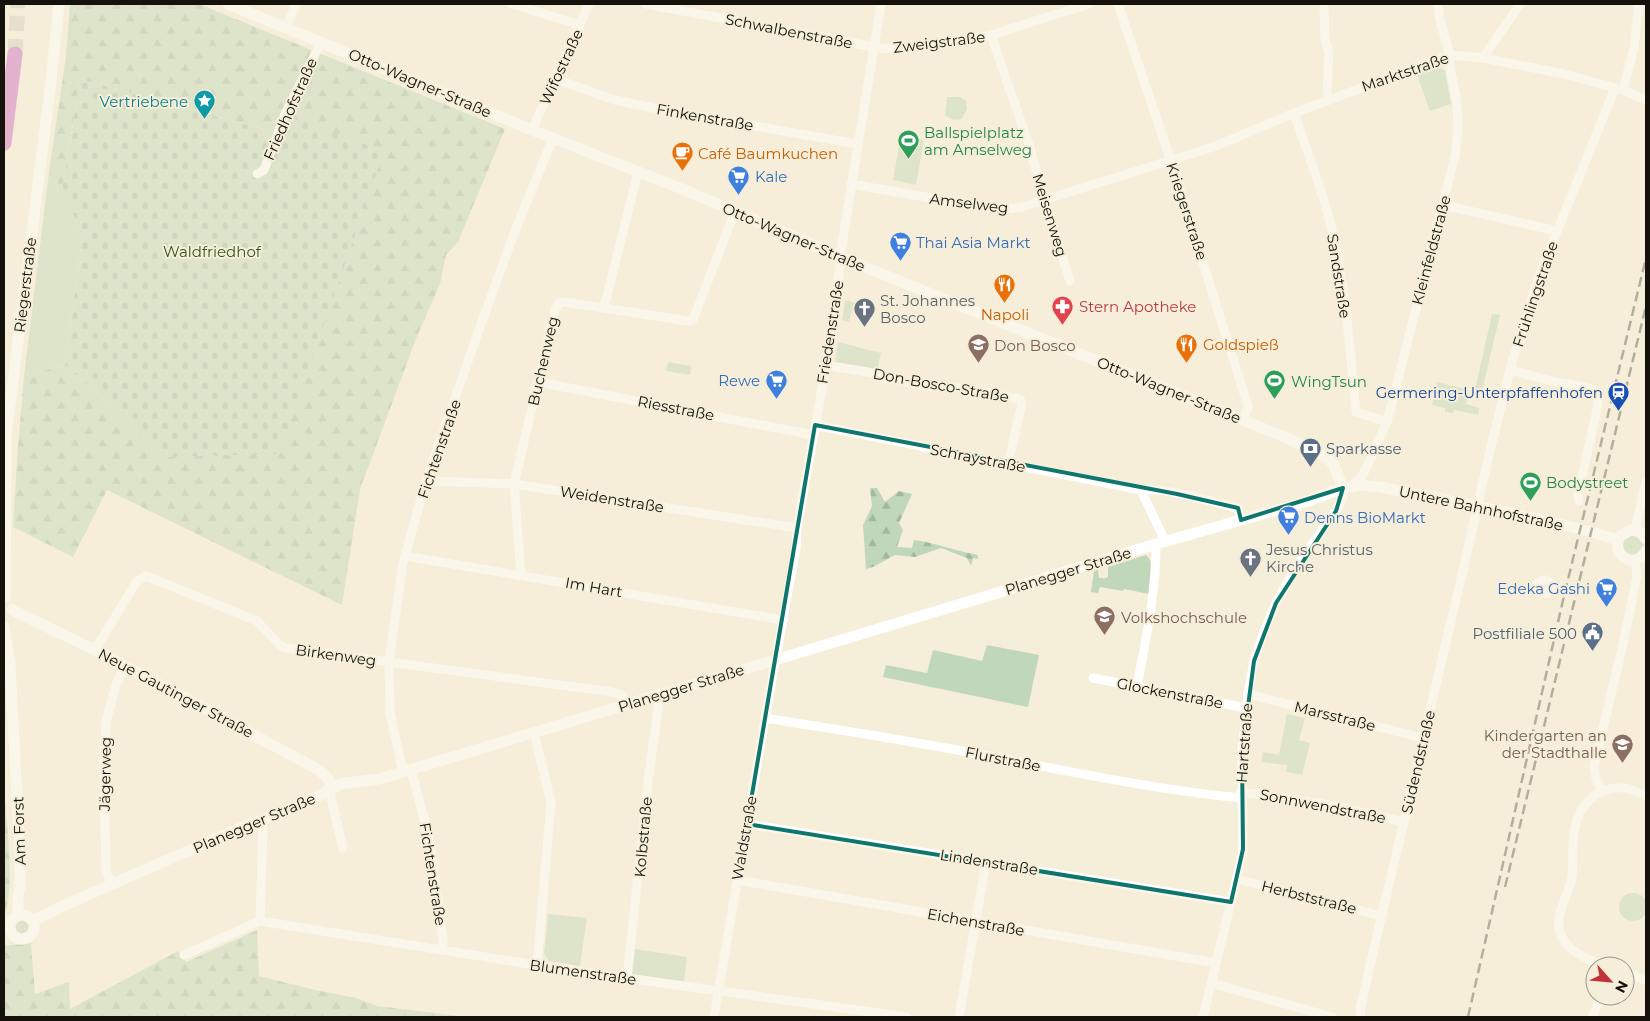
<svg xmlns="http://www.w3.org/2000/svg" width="1650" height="1021" font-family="Montserrat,sans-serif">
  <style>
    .green { fill: #c0d8b9 }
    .forest { fill: url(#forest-firs) }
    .cemetery { fill: url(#cemetery-stones) }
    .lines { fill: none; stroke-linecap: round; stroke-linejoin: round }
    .highway-tunnel { stroke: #d3cdba; stroke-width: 15; stroke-dasharray: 15 8; stroke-linecap: butt }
    .street { stroke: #fff; stroke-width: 9 }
    .secondary { stroke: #fff; stroke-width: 11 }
    .highway { stroke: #cc6ac1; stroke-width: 15 }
    .rail { stroke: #656155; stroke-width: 2.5; stroke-dasharray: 10 5; stroke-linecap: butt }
    .marked { fill: none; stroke: #0f766e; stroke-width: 4; stroke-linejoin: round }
    .labels { text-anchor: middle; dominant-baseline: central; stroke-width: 4; stroke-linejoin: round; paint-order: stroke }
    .street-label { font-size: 15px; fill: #15120b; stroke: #f5eed9 }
    .culture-label { font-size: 15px; fill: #0d838f; stroke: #f5eed9; text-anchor: end }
    .leisure-label { font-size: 15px; fill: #27864d; stroke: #f5eed9; text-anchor: start }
    .food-label { font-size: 15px; fill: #c56008; stroke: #f5eed9; text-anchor: start }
    .shop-label { font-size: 15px; fill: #366cbe; stroke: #f5eed9; text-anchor: start }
    .park-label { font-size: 15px; fill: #305923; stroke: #f5eed9 }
    .worship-label { font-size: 15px; fill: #5b616d; stroke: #f5eed9; text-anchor: start }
    .health-label { font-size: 15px; fill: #be3a42; stroke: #f5eed9; text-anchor: start }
    .education-label { font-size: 15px; fill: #785e54; stroke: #f5eed9; text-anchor: start }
    .transit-label { font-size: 15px; fill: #164399; stroke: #f5eed9; text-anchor: end }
    .service-label { font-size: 15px; fill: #4e5e75; stroke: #f5eed9; text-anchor: start }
  </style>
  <defs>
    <pattern id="forest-firs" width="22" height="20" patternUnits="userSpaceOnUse" patternTransform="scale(1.25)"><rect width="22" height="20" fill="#c0d8b9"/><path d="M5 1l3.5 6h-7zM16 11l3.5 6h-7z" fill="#a4b89e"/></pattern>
    <pattern id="cemetery-stones" width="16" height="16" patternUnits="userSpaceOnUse" patternTransform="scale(1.25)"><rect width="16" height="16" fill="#c0d8b9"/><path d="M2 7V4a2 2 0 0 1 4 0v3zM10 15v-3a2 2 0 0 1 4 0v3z" fill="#a4b89e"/></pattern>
  </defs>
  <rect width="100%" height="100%" fill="#f5eed9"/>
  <g class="green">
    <polygon points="1436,67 1439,67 1445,71 1451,104 1430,111 1417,75"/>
    <polygon points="947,97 960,97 966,101 967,109 962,119 954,120 945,116"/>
    <polygon points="901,135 924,140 916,185 893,180"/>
    <polygon points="50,164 83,233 65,365 24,376"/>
    <polygon points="848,300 854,303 849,322 842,320 845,301"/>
    <polygon points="1492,314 1500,315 1482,391 1475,390"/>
    <polygon points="838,342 881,353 877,370 835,363"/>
    <polygon points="668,362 691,366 690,375 666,371"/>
    <polygon points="1437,382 1469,390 1466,404 1479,408 1478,415 1454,410 1453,413 1445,412 1445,408 1432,405"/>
    <path d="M1636 534C1644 543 1646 543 1640 555H1625L1622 540Z"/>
    <path d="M1146 555C1156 563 1150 583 1149 594L1124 589 1123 591 1100 587 1098 593 1091 592 1094 571 1098 570 1099 578H1103V579L1108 577V567Z"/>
    <polygon points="987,645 1039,655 1028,707 883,677 886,665 927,673 933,650 982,661"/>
    <polygon points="1287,714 1305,718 1299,740 1310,743 1302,775 1286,772 1287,765 1261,762 1263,752 1279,755"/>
    <circle cx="1633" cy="907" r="14"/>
    <polygon points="548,914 587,918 580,966 549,961 544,954"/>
    <circle cx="22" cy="927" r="8"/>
    <polygon points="635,949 687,957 684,982 632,974"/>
  </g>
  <g class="forest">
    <polygon points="70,4 199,4 505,129 458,242 446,255 440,284 416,339 360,489 342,605 107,490 73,557 13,527 18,446 24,376 65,365 108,404 266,130 80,79 62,192 50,164 66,57"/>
    <path d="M870 488H877L885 502 899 491 912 494 899 523 903 530 897 547 912 548 914 540C936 543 956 551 978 555V559L973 558 971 566 967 558 941 548 915 557 895 555 873 567 866 569 863 525 872 506Z"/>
    <path d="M4 789C6 819 16 891 4 915Z"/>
    <path d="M257 930 259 976 315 990 356 998 377 1006 467 1017H4V946C14 943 22 946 31 943L35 994 69 982 70 1009 178 951 186 962Z"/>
  </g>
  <polygon class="cemetery" points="80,79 266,130 295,119 384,151 279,454 167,457 65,365 83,233 62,192"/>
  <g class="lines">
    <polyline class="highway-tunnel" points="15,54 18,4"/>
    <g class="street">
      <polyline points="512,4 580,25"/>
      <polyline points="646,4 885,49 935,46 991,35 1089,4"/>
      <polyline points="1118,4 1171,161 1248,406 1244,419"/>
      <polyline points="1324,4 1325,40 1329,52 1327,91 1329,100"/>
      <polyline points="286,28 296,4"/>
      <polyline points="991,35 1029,145 1045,201 1070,281"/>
      <polyline points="1483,58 1520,4"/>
      <polyline points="555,79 615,100 653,108 857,144"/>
      <polyline points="1623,90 1634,48 1639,4"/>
      <path d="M1294 113C1307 152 1323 190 1332 230 1346 290 1350 351 1356 412L1387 422"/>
      <polyline points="532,130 589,4"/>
      <polyline points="257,174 264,170 285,114 321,42"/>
      <polyline points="851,184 988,208 1004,209 1022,207 1216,146 1294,113 1450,55 1483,58 1564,74 1623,90 1646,100"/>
      <polyline points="1443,205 1557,231"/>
      <polyline points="604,308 688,321 693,320 735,211"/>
      <polyline points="825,365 873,373 884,378 934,387 960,388 1020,399 1022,404 1008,464"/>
      <polyline points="1510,370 1555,382 1589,388 1596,394 1598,405 1578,494 1579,501"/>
      <polyline points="538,382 813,435"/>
      <polyline points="815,425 1141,490 1165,541"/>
      <polyline points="426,481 514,484 797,528"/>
      <polyline points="1353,486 1364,473 1387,422 1455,156 1458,130 1457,102 1450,67 1450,55 1440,20 1438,4"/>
      <path d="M1141 490C1166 487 1212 502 1238 508L1241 519"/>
      <polyline points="1635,530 1646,481"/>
      <polyline points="405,556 783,620"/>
      <polyline points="521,575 514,484 555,310 559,303 564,302 604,308 638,172"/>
      <polygon points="1542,580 1547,580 1551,583 1552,587 1548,593 1544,593 1539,590 1537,583"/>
      <polyline points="95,650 137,581 146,576 257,621 280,645 285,648 612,692 622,695 627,705"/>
      <polyline points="1093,678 1246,708"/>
      <path d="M1137 686C1146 639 1156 592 1156 544"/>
      <polyline points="1248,694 1423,738"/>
      <path d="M765 718C819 727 874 735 929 745 1033 763 1136 788 1241 798"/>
      <polyline points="534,733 551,802 537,966"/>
      <polyline points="411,770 430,841 443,940 442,950"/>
      <polyline points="403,772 390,713 389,662 403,563 426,481 480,327 515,231 553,138"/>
      <polyline points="329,789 343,848"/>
      <polyline points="1602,791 1596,779 1594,766 1623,644 1637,576 1635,560"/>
      <polyline points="1241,792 1324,804 1404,822"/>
      <polyline points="747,824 1231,902"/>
      <polyline points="1237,879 1382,916"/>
      <polyline points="737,880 1216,963"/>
      <polyline points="112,884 106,871 104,769 106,722 116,685 125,666"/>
      <polyline points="260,921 554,968 907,1017"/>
      <polyline points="184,955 260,921 263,827 260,820"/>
      <path d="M1605 966C1588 960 1566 951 1560 933 1554 914 1569 895 1572 877 1574 861 1571 843 1575 827 1580 803 1599 786 1624 788 1632 789 1639 793 1646 796"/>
      <polyline points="1625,971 1646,981"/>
      <polyline points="627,978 648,782 659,701 658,696"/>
      <polyline points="1211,983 1332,1017"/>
      <polyline points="1593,1015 1601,996"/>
      <polyline points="714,1017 765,718 796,548 797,528 834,321 842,244 881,4"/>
      <polyline points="959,1017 986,862"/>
      <polyline points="1203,1017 1243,852 1242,752 1248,694 1254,661 1265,629 1276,603 1297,565 1336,511 1343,499 1343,488"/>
      <polyline points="1361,1017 1360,1010 1372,957 1464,566 1489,455 1512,362 1539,276 1615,88"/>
    </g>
    <g class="secondary">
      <polyline points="228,4 532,130 685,190 855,263 1287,438 1325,456 1333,463 1343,488"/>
      <path d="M1646 539 1640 532 1631 530 1620 536C1610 556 1635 570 1646 551"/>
      <polyline points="5,597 6,436 50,90 59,4"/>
      <polyline points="12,610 95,650 319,770 325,775 333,787"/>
      <polyline points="4,626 10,666 20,854 20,887 18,895 18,916"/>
      <circle cx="22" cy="927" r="12"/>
      <path d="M33 921 67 904 238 829 307 803 340 784 379 779 403 772 994 594 1156 544 1305 502 1343 488 1360 485 1380 487C1459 504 1541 516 1618 540"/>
    </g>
    <polyline class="highway" points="4,143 15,54"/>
    <g class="rail">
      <polyline points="1505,887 1646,306"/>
      <polyline points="1468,1017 1564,596 1646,258"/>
    </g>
  </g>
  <path d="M0 0H1650V1021H0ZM815 425 1177 494 1238 508 1241 520 1343 488 1336 511 1276 603 1254 661 1242 752 1243 849 1231 902 747 824Z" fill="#f5eed9" fill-opacity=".55" fill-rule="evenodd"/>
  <path class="marked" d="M815 425 1177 494 1238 508 1241 520 1343 488 1336 511 1276 603 1254 661 1242 752 1243 849 1231 902 747 824Z"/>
  <defs>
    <symbol id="sight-pin" viewBox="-11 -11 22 30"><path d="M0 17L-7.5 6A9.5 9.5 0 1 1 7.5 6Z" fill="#0f9aa8" stroke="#f5eed9"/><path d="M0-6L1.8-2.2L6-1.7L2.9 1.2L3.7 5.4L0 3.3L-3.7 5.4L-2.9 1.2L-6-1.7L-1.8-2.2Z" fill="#fff"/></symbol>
    <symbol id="stadium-pin" viewBox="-11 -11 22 30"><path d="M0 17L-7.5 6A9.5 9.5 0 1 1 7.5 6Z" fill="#2e9e5b" stroke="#f5eed9"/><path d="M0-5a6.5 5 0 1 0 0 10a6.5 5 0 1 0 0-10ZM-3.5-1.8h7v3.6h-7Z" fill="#fff"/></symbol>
    <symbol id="cafe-pin" viewBox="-11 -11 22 30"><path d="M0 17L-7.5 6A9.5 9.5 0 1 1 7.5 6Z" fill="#e8710a" stroke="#f5eed9"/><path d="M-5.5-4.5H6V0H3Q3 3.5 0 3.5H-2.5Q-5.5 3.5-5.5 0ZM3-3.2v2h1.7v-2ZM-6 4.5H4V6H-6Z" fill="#fff"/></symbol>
    <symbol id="supermarket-pin" viewBox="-11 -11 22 30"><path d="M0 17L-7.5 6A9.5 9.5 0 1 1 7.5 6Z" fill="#3f7fe0" stroke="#f5eed9"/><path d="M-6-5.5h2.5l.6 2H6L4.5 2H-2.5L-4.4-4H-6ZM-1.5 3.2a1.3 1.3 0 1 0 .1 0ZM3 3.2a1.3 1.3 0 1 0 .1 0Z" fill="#fff"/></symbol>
    <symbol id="restaurant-pin" viewBox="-11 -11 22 30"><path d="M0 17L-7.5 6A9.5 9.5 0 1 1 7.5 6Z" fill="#e8710a" stroke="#f5eed9"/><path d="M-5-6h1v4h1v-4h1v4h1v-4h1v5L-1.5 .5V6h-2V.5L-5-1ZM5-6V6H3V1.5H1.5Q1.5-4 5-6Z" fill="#fff"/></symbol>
    <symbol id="pharmacy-pin" viewBox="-11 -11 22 30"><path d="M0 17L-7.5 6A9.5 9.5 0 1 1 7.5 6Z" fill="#e0444e" stroke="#f5eed9"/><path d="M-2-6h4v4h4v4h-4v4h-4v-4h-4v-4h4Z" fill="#fff"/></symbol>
    <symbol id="church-pin" viewBox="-11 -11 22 30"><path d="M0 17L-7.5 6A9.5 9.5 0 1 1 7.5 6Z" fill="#6b7280" stroke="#f5eed9"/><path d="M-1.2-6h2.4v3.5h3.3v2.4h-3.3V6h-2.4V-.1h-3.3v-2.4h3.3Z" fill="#fff"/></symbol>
    <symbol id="school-pin" viewBox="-11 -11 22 30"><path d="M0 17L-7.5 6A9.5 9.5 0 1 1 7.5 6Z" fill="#8d6e63" stroke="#f5eed9"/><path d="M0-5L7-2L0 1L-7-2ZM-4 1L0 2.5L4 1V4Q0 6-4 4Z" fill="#fff"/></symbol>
    <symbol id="station-pin" viewBox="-11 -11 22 30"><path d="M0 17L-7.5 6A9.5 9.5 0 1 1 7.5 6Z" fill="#1a4fb4" stroke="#f5eed9"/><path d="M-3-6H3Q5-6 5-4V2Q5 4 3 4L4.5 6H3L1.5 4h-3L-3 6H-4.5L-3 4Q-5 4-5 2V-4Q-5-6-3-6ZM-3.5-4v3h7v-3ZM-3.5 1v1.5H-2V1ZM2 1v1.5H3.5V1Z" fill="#fff"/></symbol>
    <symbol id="bank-pin" viewBox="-11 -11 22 30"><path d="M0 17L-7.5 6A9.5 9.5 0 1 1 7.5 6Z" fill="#5c6f8a" stroke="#f5eed9"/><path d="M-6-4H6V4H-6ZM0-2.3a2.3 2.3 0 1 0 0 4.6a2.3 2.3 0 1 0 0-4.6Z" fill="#fff"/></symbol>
    <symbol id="university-pin" viewBox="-11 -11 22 30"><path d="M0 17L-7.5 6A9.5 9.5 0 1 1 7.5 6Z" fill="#8d6e63" stroke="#f5eed9"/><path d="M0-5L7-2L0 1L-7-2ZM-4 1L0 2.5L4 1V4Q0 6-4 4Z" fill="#fff"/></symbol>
    <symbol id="civic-pin" viewBox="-11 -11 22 30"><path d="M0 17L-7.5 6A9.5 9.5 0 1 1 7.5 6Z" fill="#5c6f8a" stroke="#f5eed9"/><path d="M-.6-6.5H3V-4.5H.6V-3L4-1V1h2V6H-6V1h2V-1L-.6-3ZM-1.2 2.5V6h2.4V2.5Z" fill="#fff"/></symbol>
  </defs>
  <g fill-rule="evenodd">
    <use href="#sight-pin" x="192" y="88" width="25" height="34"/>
    <use href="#stadium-pin" x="896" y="128" width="25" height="34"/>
    <use href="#cafe-pin" x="670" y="140" width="25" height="34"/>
    <use href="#supermarket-pin" x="726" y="164" width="25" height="34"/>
    <use href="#supermarket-pin" x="888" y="230" width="25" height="34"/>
    <use href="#restaurant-pin" x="992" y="272" width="25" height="34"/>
    <use href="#pharmacy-pin" x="1050" y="294" width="25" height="34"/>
    <use href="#church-pin" x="852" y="296" width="25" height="34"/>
    <use href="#restaurant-pin" x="1174" y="332" width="25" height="34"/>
    <use href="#school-pin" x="966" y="332" width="25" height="34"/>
    <use href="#supermarket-pin" x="764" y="368" width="25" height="34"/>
    <use href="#stadium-pin" x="1262" y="368" width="25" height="34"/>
    <use href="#station-pin" x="1606" y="380" width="25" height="34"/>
    <use href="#bank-pin" x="1298" y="436" width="25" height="34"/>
    <use href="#stadium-pin" x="1518" y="470" width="25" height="34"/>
    <use href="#supermarket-pin" x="1276" y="504" width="25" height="34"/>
    <use href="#church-pin" x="1238" y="546" width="25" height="34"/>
    <use href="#supermarket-pin" x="1594" y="576" width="25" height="34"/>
    <use href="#university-pin" x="1092" y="604" width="25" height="34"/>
    <use href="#civic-pin" x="1580" y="620" width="25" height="34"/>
    <use href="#school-pin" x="1610" y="732" width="25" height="34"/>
  </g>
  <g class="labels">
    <g class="street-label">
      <text transform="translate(789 31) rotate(11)">Schwalbenstraße</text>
      <text transform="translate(939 42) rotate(-7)">Zweigstraße</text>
      <text transform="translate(561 67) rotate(-65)">Wifostraße</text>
      <text transform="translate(1405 72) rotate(-19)">Marktstraße</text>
      <text transform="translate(420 83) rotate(23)">Otto-Wagner-Straße</text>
      <text transform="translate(290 109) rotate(-66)">Friedhofstraße</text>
      <text transform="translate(705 117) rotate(10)">Finkenstraße</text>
      <text transform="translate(969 203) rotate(7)">Amselweg</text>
      <text transform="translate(1187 211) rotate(72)">Kriegerstraße</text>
      <text transform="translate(1050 215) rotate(73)">Meisenweg</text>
      <text transform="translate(794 237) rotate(23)">Otto-Wagner-Straße</text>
      <text transform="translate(1431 250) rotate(-75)">Kleinfeldstraße</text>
      <text transform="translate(1339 276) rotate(81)">Sandstraße</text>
      <text transform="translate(25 285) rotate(-83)">Riegerstraße</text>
      <text transform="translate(1535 294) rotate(-71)">Frühlingstraße</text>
      <text transform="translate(830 332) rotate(-81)">Friedenstraße</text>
      <text transform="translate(543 361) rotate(-77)">Buchenweg</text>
      <text transform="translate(941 385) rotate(10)">Don-Bosco-Straße</text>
      <text transform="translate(1169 390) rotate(22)">Otto-Wagner-Straße</text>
      <text transform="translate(676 408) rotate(11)">Riesstraße</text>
      <text transform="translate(439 449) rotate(-71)">Fichtenstraße</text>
      <text transform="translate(978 458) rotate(11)">Schraystraße</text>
      <text transform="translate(612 499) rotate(9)">Weidenstraße</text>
      <text transform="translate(1481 508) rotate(12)">Untere Bahnhofstraße</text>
      <text transform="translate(1068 571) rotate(-17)">Planegger Straße</text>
      <text transform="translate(594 587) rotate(10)">Im Hart</text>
      <text transform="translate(336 655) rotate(8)">Birkenweg</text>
      <text transform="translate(681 688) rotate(-17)">Planegger Straße</text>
      <text transform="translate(176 693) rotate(28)">Neue Gautinger Straße</text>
      <text transform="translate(1170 693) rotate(11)">Glockenstraße</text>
      <text transform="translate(1335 716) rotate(14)">Marsstraße</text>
      <text transform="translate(1244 743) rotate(-86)">Hartstraße</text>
      <text transform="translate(1003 759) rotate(11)">Flurstraße</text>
      <text transform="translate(1418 762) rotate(-77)">Südendstraße</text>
      <text transform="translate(105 774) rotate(-89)">Jägerweg</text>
      <text transform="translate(1323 806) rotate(11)">Sonnwendstraße</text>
      <text transform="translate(254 823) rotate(-23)">Planegger Straße</text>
      <text transform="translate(19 831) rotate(-92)">Am Forst</text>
      <text transform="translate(643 837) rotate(-85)">Kolbstraße</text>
      <text transform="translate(744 838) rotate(-80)">Waldstraße</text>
      <text transform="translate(989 862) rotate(9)">Lindenstraße</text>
      <text transform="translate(433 874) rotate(81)">Fichtenstraße</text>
      <text transform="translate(1309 897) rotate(14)">Herbststraße</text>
      <text transform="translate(976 922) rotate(10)">Eichenstraße</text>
      <text transform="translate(583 972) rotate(8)">Blumenstraße</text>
    </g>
    <g class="culture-label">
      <text x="188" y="101">Vertriebene</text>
    </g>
    <g class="leisure-label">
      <text x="924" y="132">Ballspielplatz<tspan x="924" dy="17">am Amselweg</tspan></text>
      <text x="1291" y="381">WingTsun</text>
      <text x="1546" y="482">Bodystreet</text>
    </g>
    <g class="food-label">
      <text x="698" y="153">Café Baumkuchen</text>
      <text x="1005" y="314" text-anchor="middle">Napoli</text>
      <text x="1203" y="344">Goldspieß</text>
    </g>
    <g class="shop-label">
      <text x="755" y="176">Kale</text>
      <text x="916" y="242">Thai Asia Markt</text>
      <text x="760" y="380" text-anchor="end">Rewe</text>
      <text x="1304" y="517">Denns BioMarkt</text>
      <text x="1590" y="588" text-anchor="end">Edeka Gashi</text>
    </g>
    <g class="park-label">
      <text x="212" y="251">Waldfriedhof</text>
    </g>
    <g class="worship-label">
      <text x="880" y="300">St. Johannes<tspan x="880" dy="17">Bosco</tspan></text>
      <text x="1266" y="549">Jesus Christus<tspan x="1266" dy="17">Kirche</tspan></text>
    </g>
    <g class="health-label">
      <text x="1079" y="306">Stern Apotheke</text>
    </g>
    <g class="education-label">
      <text x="994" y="345">Don Bosco</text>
      <text x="1121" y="617">Volkshochschule</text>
      <text x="1607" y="735" text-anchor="end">Kindergarten an<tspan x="1607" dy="17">der Stadthalle</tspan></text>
    </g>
    <g class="transit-label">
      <text x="1603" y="392">Germering-Unterpfaffenhofen</text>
    </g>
    <g class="service-label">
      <text x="1326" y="448">Sparkasse</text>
      <text x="1577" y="633" text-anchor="end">Postfiliale 500</text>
    </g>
  </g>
  <rect width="1650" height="1021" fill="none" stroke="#15120b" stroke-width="10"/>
  <g transform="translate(1610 981) rotate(117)"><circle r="24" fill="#f5eed9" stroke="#9b9687"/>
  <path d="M0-4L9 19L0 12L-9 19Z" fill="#c2323b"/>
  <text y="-8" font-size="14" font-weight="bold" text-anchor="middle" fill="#15120b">N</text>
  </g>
</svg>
